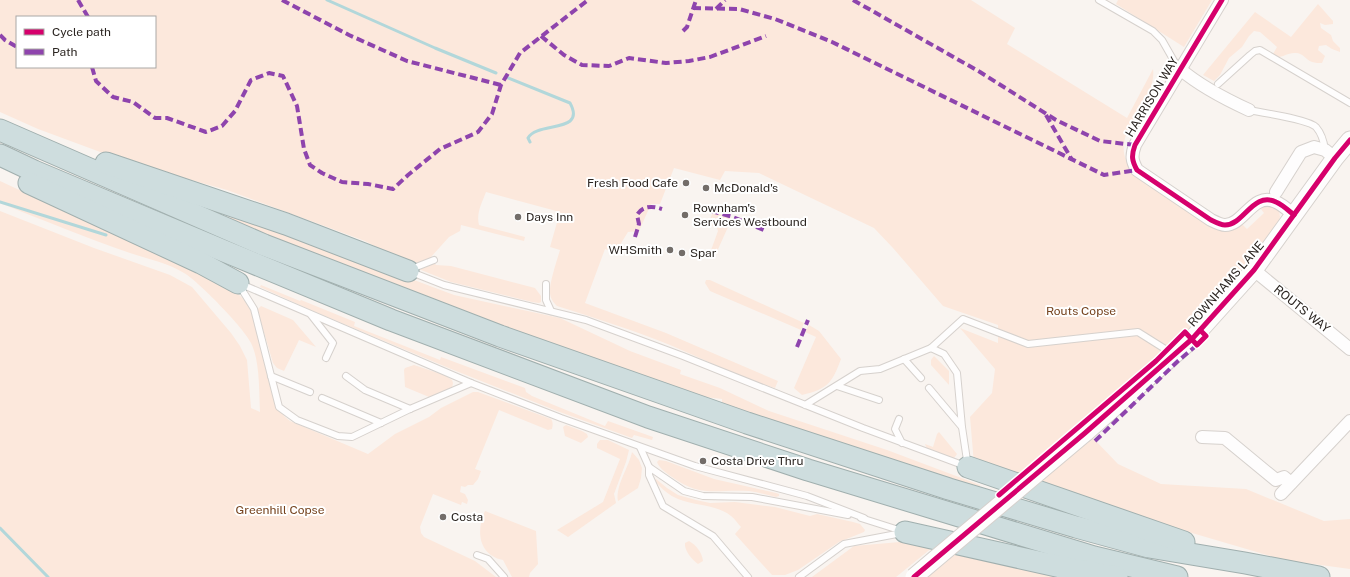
<svg xmlns="http://www.w3.org/2000/svg" width="1350" height="577" font-family="'Public Sans',sans-serif">
  <style>
    .green { fill: #fce8dc; fill-rule: evenodd }
    .lines { fill: none; stroke-linecap: round; stroke-linejoin: round }
    .stream { stroke: #b2d7da; stroke-width: 3 }
    .lane-casing { stroke: #d6d1cd; stroke-width: 8 }
    .street-casing { stroke: #d6d1cd; stroke-width: 14 }
    .secondary-casing { stroke: #d6d1cd; stroke-width: 19 }
    .highway-casing { stroke: #a0afae; stroke-width: 23 }
    .lane { stroke: #fefdfd; stroke-width: 6 }
    .street { stroke: #fefdfd; stroke-width: 12 }
    .secondary { stroke: #fefdfd; stroke-width: 17 }
    .highway { stroke: #ceddde; stroke-width: 21 }
    .secondary-bridge-casing { stroke: #d6d1cd; stroke-width: 19; stroke-linecap: butt }
    .secondary-bridge { stroke: #fefdfd; stroke-width: 17 }
    .quiet { stroke: #8e44ad; stroke-width: 4; stroke-dasharray: 8 4; stroke-linecap: butt }
    .cycleway-casing { stroke: #fff; stroke-width: 8 }
    .cycleway { stroke: #d6006c; stroke-width: 5 }
    .poi-dot { fill: #736d69; stroke: #fff; stroke-width: 1.5 }
    .labels { text-anchor: middle; dominant-baseline: central; stroke-width: 4; stroke-linejoin: round; paint-order: stroke }
    .street-label { font-size: 12px; fill: #2b2521; stroke: #fff }
    .poi-label { font-size: 12px; fill: #2b2521; stroke: #fff; text-anchor: start }
    .park-label { font-size: 12px; fill: #75431e; stroke: #fff }
  </style>
  <rect width="100%" height="100%" fill="#f9f4f0"/>
  <g class="green">
    <path d="M0 0H971L1015 28 1007 44 1127 118 1153 69C1158 105 1101 136 1134 172L1212 225 1241 223 1247 229 1264 213 1261 209 1263 206 1271 204 1279 211 1280 217 1278 225 1252 261 1238 274 1201 318 1160 356 1080 422 1092 437 1118 464 1161 484 1246 489 1324 521 1350 519V569L1284 560 1039 488 974 464 970 417 992 393 995 369 960 328 998 343V325L943 306 893 248 874 228 759 173 725 171 720 180 674 168 660 204H651L639 231 628 232 615 253 605 249 585 303 666 333 778 381 775 388C739 378 704 359 670 345 633 330 595 318 557 306 553 302 550 298 550 292 549 284 557 260 560 250L550 247 560 212 486 192C482 203 476 213 479 225L525 237 524 241 461 225 460 231 449 237 431 257 436 265 451 266 535 288 541 296V302L539 303 532 302 451 282 416 268 365 241 227 190 130 163 38 129 0 112ZM17 17H155V67H17Z"/>
    <polygon points="1118,0 1212,0 1184,47 1116,4"/>
    <path d="M1318 4 1333 21V24L1325 25 1320 23 1321 28 1331 35 1333 41 1340 48V52L1332 49 1326 45 1319 46 1318 50 1325 56 1322 63C1319 63 1315 63 1312 62 1306 60 1303 53 1296 53 1288 52 1283 58 1275 57L1273 54 1277 47 1260 32 1254 31 1249 36 1242 47 1229 58 1220 75 1214 81 1203 75 1255 12 1291 37Z"/>
    <path d="M0 181 140 246 211 278 237 293 249 304 251 311 276 404 284 416 290 421 368 454 395 434 429 417 441 408 473 392H478L551 419C553 422 553 424 552 429L548 430 499 410 475 469 481 471 478 479 473 485H468L465 487 461 486 460 492 465 494 468 500 467 504 462 502 461 505 433 494 420 527 421 533 424 537 475 561 496 577H0V211L94 248 170 275 192 287 231 333 240 346 247 360 251 408 260 412C259 391 260 361 251 343 245 329 197 280 184 273 168 263 148 259 130 253 86 238 43 220 0 203Z"/>
    <polygon points="713,212 732,218 715,256 710,253 718,231 717,228 708,224"/>
    <path d="M231 215 326 247 454 295 560 318 630 351 681 370 680 374 720 388 769 411 887 450 980 485 979 488 722 404V399L696 396C540 340 383 283 230 219Z"/>
    <polygon points="706,280 710,280 804,323 801,330 710,291 705,283"/>
    <polygon points="261,285 300,301 301,300 355,322 354,326 440,360 441,357 525,388 526,392 532,396 605,426 608,421 653,437 652,440 634,435 632,438 557,411 451,369 313,311 260,287"/>
    <polygon points="261,306 293,320 316,347 299,340 284,371 277,368 273,363 258,312 258,309"/>
    <path d="M809 325 819 331 841 359C832 383 828 389 802 395L794 388 816 337 805 332Z"/>
    <polygon points="934,356 949,371 949,385 931,365 931,360"/>
    <polygon points="414,365 444,375 452,380 453,383 452,388 429,397 405,387 404,370 405,368"/>
    <polygon points="566,425 582,431 587,434 588,437 581,443 565,436 563,427"/>
    <polygon points="939,432 957,454 954,458 949,457 927,449 925,444 933,447 937,434"/>
    <polygon points="600,440 608,440 629,450 626,462 614,494 616,503 568,537 557,530 603,502 620,459 597,448 597,444"/>
    <path d="M632 452 639 460 642 468 641 478 638 488 618 501C615 486 629 467 632 452Z"/>
    <path d="M659 460 666 461 714 479 776 493 779 494V496L776 497C767 495 758 492 749 491 717 489 700 498 672 477 666 473 659 468 657 462Z"/>
    <path d="M656 479 667 488 678 495 696 500 710 503 735 502 775 507 810 516 817 514 853 522 860 524 865 530 864 532 839 542 798 570 785 575H772L735 534 741 527C738 524 735 519 731 516 716 504 695 506 678 499 668 495 661 488 654 480Z"/>
    <path d="M485 511 536 531 538 564 530 573 529 577H512L503 560C478 555 476 530 485 511Z"/>
    <path d="M689 541C696 545 702 552 703 561L698 564C692 560 684 550 685 543Z"/>
    <polygon points="911,541 933,547 896,577 812,577 854,546"/>
    <polygon points="957,553 1055,577 928,577"/>
  </g>
  <g class="lines">
    <g class="stream">
      <polyline points="327,0 435,48 496,73"/>
      <path d="M506 77 570 103C587 134 537 121 528 138L530 142"/>
      <polyline points="0,202 106,235"/>
      <polyline points="0,528 48,577"/>
    </g>
    <defs>
      <g id="lane">
        <polyline points="1099,0 1153,31 1162,40 1174,61 1180,69"/>
        <polyline points="1218,84 1250,55 1255,51 1260,50 1350,103"/>
        <path d="M1249 110C1262 113 1308 119 1316 127 1322 134 1324 142 1325 150"/>
        <polyline points="411,269 434,260"/>
        <polyline points="411,272 444,285 586,320 683,356 863,428 968,467 962,427 957,373 944,354 931,348 880,369 860,371 805,405"/>
        <polyline points="241,284 471,383 561,418 695,466 807,496 864,518"/>
        <polyline points="546,284 546,300 551,311"/>
        <polyline points="239,285 254,309 279,407 297,420 338,436 352,437 410,409 471,383"/>
        <polyline points="311,315 333,343 326,358"/>
        <polyline points="931,348 963,319 1028,344 1138,332 1173,354"/>
        <polyline points="904,359 921,378"/>
        <polyline points="271,376 310,392"/>
        <polyline points="346,376 365,390 410,409"/>
        <polyline points="837,386 879,400"/>
        <polyline points="929,388 961,426"/>
        <polyline points="322,398 381,423"/>
        <polyline points="899,419 895,429 902,443"/>
        <polyline points="640,447 649,467 649,475 663,506 713,536 748,577"/>
        <polyline points="649,467 684,491 703,496 752,497 848,515"/>
        <polyline points="861,518 902,531"/>
        <polyline points="477,555 488,559 504,577"/>
        <polyline points="799,577 844,544 902,533"/>
      </g>
      <g id="street">
        <path d="M1222 0 1135 145C1131 156 1132 161 1137 170L1211 220C1215 222 1221 225 1225 225 1244 225 1253 191 1276 202 1283 205 1289 211 1294 215"/>
        <path d="M1180 69C1200 86 1225 99 1249 110"/>
        <polyline points="1276,192 1301,152 1314,147 1325,150 1335,158"/>
        <polyline points="1254,270 1350,349"/>
        <polyline points="1202,437 1225,438 1276,480 1284,477 1291,483"/>
        <polyline points="1281,494 1350,421"/>
      </g>
      <polyline id="secondary" points="1085,433 1192,339 1254,270 1335,158 1350,140"/>
      <g id="highway">
        <polyline points="0,130 264,245 500,336 747,423 949,489 1076,527 1149,547 1245,563 1319,577"/>
        <polyline points="0,155 34,171 224,251 391,320 648,417 808,470 1094,557 1177,577"/>
        <polyline points="106,163 286,224 408,271"/>
        <polyline points="29,183 201,263 238,283"/>
        <polyline points="968,467 1184,542"/>
        <polyline points="905,532 1061,567 1117,577"/>
      </g>
    </defs>
    <use href="#lane" class="lane-casing"/>
    <use href="#street" class="street-casing"/>
    <use href="#secondary" class="secondary-casing"/>
    <use href="#highway" class="highway-casing"/>
    <use href="#lane" class="lane"/>
    <use href="#street" class="street"/>
    <use href="#secondary" class="secondary"/>
    <use href="#highway" class="highway"/>
    <defs>
      <polyline id="secondary-bridge" points="914,577 1085,433"/>
    </defs>
    <use href="#secondary-bridge" class="secondary-bridge-casing"/>
    <use href="#secondary-bridge" class="secondary-bridge"/>
    <g class="quiet">
      <polyline points="78,0 88,17"/>
      <polyline points="282,0 349,35 407,61 501,85"/>
      <polyline points="853,0 980,72 1056,120 1100,141 1135,145"/>
      <polyline points="693,8 739,9 775,19 832,42 1104,175 1137,170"/>
      <polyline points="716,9 725,0"/>
      <polyline points="683,31 687,27 696,0"/>
      <polyline points="0,35 5,40 17,47"/>
      <polyline points="541,36 564,55 582,65 609,66 629,58 666,63 689,61 710,57 766,36"/>
      <polyline points="92,67 96,81 113,97 133,102 155,118 167,118 206,132 222,126 235,111 251,80 269,73 283,76 297,106 304,149 310,165 322,173 342,182 368,184 393,189 408,175 440,149 478,132 492,114 501,85 520,53 588,0"/>
      <polyline points="1046,115 1072,160"/>
      <polyline points="711,211 733,217 766,231"/>
      <path d="M635 237 639 224 637 215C643 205 653 206 662 209"/>
      <polyline points="797,347 808,320"/>
      <polyline points="1095,441 1178,361 1197,345"/>
    </g>
    <defs>
      <g id="cycleway">
        <path d="M1222 0 1135 145C1131 156 1132 161 1137 170L1211 220C1215 222 1221 225 1225 225 1244 225 1253 191 1276 202 1283 205 1289 211 1294 215"/>
        <polyline points="999,495 1156,361 1185,332 1197,345 1206,336 1200,330"/>
        <polyline points="914,577 1085,433 1192,339 1254,270 1335,158 1350,140"/>
      </g>
    </defs>
    <use href="#cycleway" class="cycleway-casing"/>
    <use href="#cycleway" class="cycleway"/>
  </g>
  <g class="poi-dot">
    <circle cx="686" cy="183" r="4"/>
    <circle cx="706" cy="188" r="4"/>
    <circle cx="685" cy="215" r="4"/>
    <circle cx="518" cy="217" r="4"/>
    <circle cx="670" cy="250" r="4"/>
    <circle cx="682" cy="253" r="4"/>
    <circle cx="703" cy="461" r="4"/>
    <circle cx="443" cy="517" r="4"/>
  </g>
  <g class="labels">
    <g class="street-label">
      <text transform="translate(1152 97) rotate(-59)">HARRISON WAY</text>
      <text transform="translate(1226 284) rotate(-49)">ROWNHAMS LANE</text>
      <text transform="translate(1302 309) rotate(39)">ROUTS WAY</text>
    </g>
    <g class="poi-label">
      <text x="678" y="183" text-anchor="end">Fresh Food Cafe</text>
      <text x="714" y="188">McDonald's</text>
      <text x="693" y="208">Rownham's<tspan x="693" dy="14">Services Westbound</tspan></text>
      <text x="526" y="217">Days Inn</text>
      <text x="662" y="250" text-anchor="end">WHSmith</text>
      <text x="690" y="253">Spar</text>
      <text x="711" y="461">Costa Drive Thru</text>
      <text x="451" y="517">Costa</text>
    </g>
    <g class="park-label">
      <text x="1081" y="311">Routs Copse</text>
      <text x="280" y="510">Greenhill Copse</text>
    </g>
  </g>
  <rect x="16" y="16" width="140" height="52" fill="#ffffff" stroke="#aaa8a6"/>
  <rect x="24" y="29" width="20" height="6" fill="#d6006c" stroke="#aaa8a6"/>
  <text x="52" y="36" font-size="12" fill="#2b2521">Cycle path</text>
  <rect x="24" y="49" width="20" height="6" fill="#8e44ad" stroke="#aaa8a6"/>
  <text x="52" y="56" font-size="12" fill="#2b2521">Path</text>
</svg>
